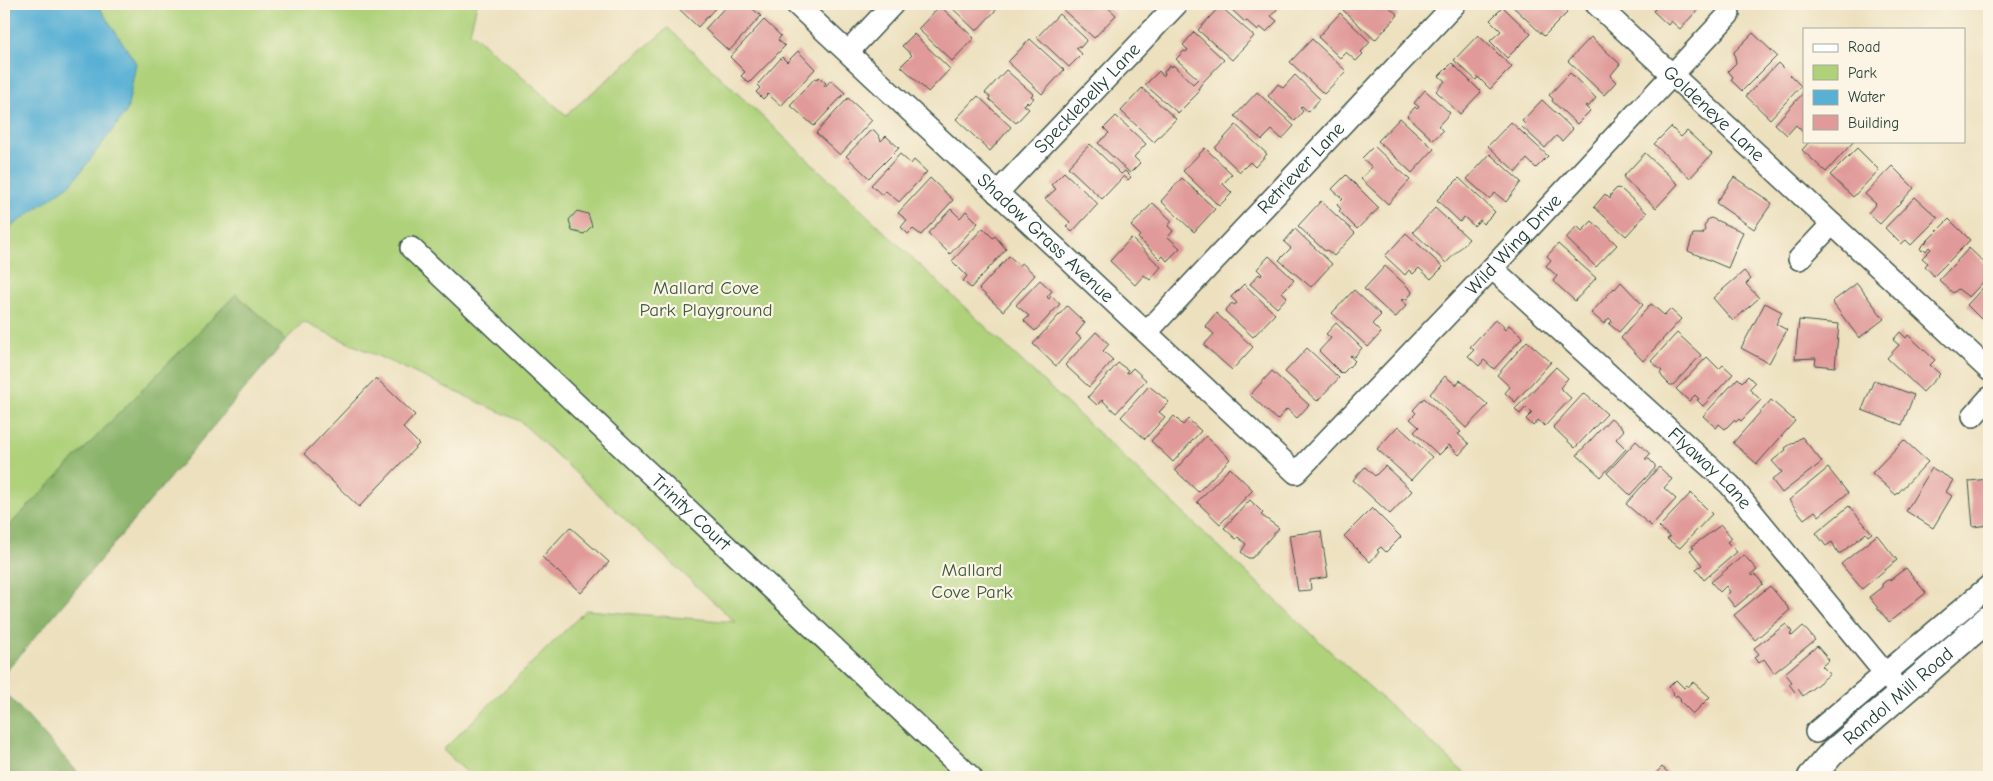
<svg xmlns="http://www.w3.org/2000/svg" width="1993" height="781" font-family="'Comic Neue',sans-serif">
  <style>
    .green { fill: #aed17a; stroke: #668757 }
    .forest { fill: #8ab36a; stroke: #54784f }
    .water { fill: #58b0d5; stroke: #3c7684 }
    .building { fill: #e09a99 }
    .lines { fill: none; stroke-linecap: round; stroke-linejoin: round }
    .minor-casing { stroke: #3e5549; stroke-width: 24 }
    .major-casing { stroke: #3e5549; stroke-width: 29 }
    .minor { stroke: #fff; stroke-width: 21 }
    .major { stroke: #fff; stroke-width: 26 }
    .labels { text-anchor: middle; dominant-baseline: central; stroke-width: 4.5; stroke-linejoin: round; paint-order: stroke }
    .street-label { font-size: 19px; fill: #1f3d34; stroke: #fcf5e5 }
    .park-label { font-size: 19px; fill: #3c5b42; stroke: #fcf5e5 }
  </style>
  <rect width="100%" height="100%" fill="#fcf5e5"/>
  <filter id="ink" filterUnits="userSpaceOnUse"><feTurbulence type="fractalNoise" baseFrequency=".02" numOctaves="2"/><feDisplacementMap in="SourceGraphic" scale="10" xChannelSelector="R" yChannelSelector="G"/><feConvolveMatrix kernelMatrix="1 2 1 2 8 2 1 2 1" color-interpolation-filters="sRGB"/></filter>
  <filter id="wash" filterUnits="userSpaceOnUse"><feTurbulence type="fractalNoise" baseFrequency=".0096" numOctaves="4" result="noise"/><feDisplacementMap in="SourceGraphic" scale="20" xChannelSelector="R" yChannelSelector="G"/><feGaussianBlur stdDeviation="1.12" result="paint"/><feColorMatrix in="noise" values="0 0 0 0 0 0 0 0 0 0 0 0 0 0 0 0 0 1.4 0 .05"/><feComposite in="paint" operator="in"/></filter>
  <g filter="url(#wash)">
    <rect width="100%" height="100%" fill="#ece0be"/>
    <polygon class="green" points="4,4 477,4 470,32 566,115 668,28 1334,655 1469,777 472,777 443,750 586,610 735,622 520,421 303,322 286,340 236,294 4,531"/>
    <g class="forest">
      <polygon points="236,294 286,340 4,674 4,531"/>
      <polygon points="4,691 82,777 4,777"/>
    </g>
    <polygon class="water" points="4,4 99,4 101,10 136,63 127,111 73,182 4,232"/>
    <g id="blocks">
      <g class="building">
        <polygon points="676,4 719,4 698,27 675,5"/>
        <polygon points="728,4 747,4 761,16 729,51 705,29"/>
        <polygon points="948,4 993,4 998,8 976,31"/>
        <polygon points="1065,4 1104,4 1116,15 1094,38 1061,8"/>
        <polygon points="1232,4 1275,4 1279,7 1271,16 1277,21 1266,32 1260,27 1257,30 1247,21 1245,22 1229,7"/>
        <polygon points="1349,4 1386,4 1398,15 1375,40 1343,10"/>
        <polygon points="1510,4 1557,4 1567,13 1544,36"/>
        <polygon points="1660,4 1703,4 1680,29 1671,21 1668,25 1653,11"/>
        <polygon points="940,6 974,38 952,61 918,29"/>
        <polygon points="1220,6 1254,36 1232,60 1198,30"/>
        <polygon points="1503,7 1531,34 1507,58 1490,41 1501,31 1490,20"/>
        <polygon points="1340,13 1370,42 1361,52 1363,54 1356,61 1346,52 1340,58 1318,37"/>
        <polygon points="1059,14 1085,38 1086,41 1080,48 1079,46 1076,48 1082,54 1069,67 1037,37"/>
        <polygon points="764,20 781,36 778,40 785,46 749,83 741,76 745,72 730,57"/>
        <polygon points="1194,32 1224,60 1202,83 1198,89 1200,91 1178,113 1145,85 1159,71 1163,76 1165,74 1164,72 1170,65 1172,67 1173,65 1193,84 1198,79 1176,59 1184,51 1186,52 1188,50 1183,45"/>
        <polygon points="1753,33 1777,56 1742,91 1731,80 1733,77 1728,71 1736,63 1734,52"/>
        <polygon points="914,34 950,69 928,92 901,66 912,55 902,46"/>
        <polygon points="1478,35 1512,67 1490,89 1478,77 1476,80 1454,60"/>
        <polygon points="1591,37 1620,64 1610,76 1616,82 1604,95 1568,61"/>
        <polygon points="1030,39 1064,70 1042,94 1008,62"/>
        <polygon points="1312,39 1346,71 1324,94 1290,62"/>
        <polygon points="798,51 815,69 781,106 768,94 763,99 756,92 760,88 757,85 782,57 787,62"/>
        <polygon points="1452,63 1481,92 1460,114 1436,91 1445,81 1439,76"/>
        <polygon points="1778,63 1801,86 1770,119 1746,96"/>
        <polygon points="1006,70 1033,94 1031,96 1034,98 1028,104 1027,102 1024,105 1029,109 1016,123 989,99 990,97 985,93"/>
        <polygon points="1570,73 1596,98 1588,107 1586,105 1585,106 1590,111 1577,124 1552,101 1553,99 1549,95"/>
        <polygon points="1295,75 1320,99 1308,112 1302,106 1300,108 1303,111 1295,121 1268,96 1278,84 1283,88"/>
        <polygon points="819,77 826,83 824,86 825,87 831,80 845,93 814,126 790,105 815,78 817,79"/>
        <polygon points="1142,88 1176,119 1154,142 1121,111"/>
        <polygon points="1425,90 1450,113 1438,126 1443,131 1433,140 1407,116 1415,107 1417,109 1419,107 1414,103"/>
        <polygon points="1257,92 1294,126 1282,139 1272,130 1262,140 1235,116"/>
        <polygon points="1804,92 1804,133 1796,125 1787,135 1775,124"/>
        <polygon points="978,96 1011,127 990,151 956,119"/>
        <polygon points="848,98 872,120 840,155 816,133"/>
        <polygon points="1542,100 1573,129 1562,141 1556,136 1545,148 1522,127 1525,124 1522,121"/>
        <polygon points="1116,116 1146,144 1134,157 1140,163 1130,173 1098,143 1109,133 1104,128"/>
        <polygon points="1400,118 1434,149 1412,173 1378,141"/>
        <polygon points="1511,122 1548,156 1536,168 1527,159 1516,172 1488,146"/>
        <polygon points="1236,125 1267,154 1255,167 1250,162 1240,172 1215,148"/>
        <polygon points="1671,127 1681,137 1687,131 1712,154 1690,178 1654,144"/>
        <polygon points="874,130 879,136 881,141 886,136 899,148 869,178 846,156 870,131"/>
        <polygon points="1810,141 1854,141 1826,172 1802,150"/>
        <polygon points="1090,144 1121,174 1125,171 1131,177 1128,180 1124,176 1102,199 1068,167"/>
        <polygon points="1374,146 1410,180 1388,204 1361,179 1372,167 1362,158"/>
        <polygon points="1205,148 1232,174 1223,184 1232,193 1219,206 1183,171"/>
        <polygon points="1857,148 1879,170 1853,197 1830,175"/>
        <polygon points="1645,153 1678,184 1656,208 1623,177"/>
        <polygon points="900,154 911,164 914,160 927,172 899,202 886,191 882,195 871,185"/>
        <polygon points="1490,154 1521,182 1506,202 1495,193 1489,199 1467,179"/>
        <polygon points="1892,166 1914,188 1880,224 1868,213 1876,204 1865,194"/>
        <polygon points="1064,172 1098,204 1072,232 1066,226 1070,222 1045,199 1056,189 1051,185"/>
        <polygon points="1346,175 1379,208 1357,229 1339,211 1341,209 1337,205 1343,199 1332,189"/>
        <polygon points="1734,177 1772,203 1754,229 1716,203"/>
        <polygon points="930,178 953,200 921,235 913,229 908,234 901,227 907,220 898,213"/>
        <polygon points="1182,178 1215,209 1194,232 1161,201"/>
        <polygon points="1459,178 1495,212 1483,224 1480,220 1474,226 1464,217 1460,222 1437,200"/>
        <polygon points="1617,188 1621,189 1647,213 1626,236 1594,207 1605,194 1610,199 1611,194"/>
        <polygon points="1915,197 1938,218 1911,245 1906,240 1901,244 1885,228"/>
        <polygon points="1321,201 1355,233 1334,256 1327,250 1325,251 1298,226"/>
        <polygon points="1153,203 1172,221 1168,226 1173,231 1168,237 1180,248 1167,261 1163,256 1160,259 1138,238 1140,235 1131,226"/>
        <polygon points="1435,208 1469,239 1446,263 1413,232"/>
        <polygon points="951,209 960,218 966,211 978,223 950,254 928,233"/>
        <polygon points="577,211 588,214 592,226 584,234 572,231 569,220"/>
        <polygon points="1711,218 1743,232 1728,268 1688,251 1693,234 1703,234 1705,229 1704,227 1708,219"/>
        <polygon points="1949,219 1970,240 1934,276 1925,266 1928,263 1922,258 1931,249 1929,247 1926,251 1924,249 1922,251 1920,248"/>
        <polygon points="1592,221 1617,245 1596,267 1566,238 1577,226 1582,231"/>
        <polygon points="983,228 993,238 995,236 1006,249 971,288 963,281 967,276 952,261"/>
        <polygon points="1295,229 1332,264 1311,287 1279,260 1291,248 1284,242"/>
        <polygon points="1406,233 1443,267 1431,279 1419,268 1413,274 1409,270 1405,275 1385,256"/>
        <polygon points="1131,238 1161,267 1150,280 1144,275 1135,285 1110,261"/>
        <polygon points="1558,244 1596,278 1575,301 1553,281 1557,276 1546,266 1551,260 1547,256"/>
        <polygon points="1969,248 1989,267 1989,276 1969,297 1958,289 1953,293 1939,280"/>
        <polygon points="1009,256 1019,265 1022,263 1035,275 1003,311 979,289"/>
        <polygon points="1269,256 1294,280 1282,292 1287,297 1277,308 1250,284 1259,274 1261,276 1262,274 1257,269"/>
        <polygon points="1385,266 1411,290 1412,293 1407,299 1401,300 1407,305 1395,318 1364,289"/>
        <polygon points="1744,271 1751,279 1746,284 1759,298 1733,321 1713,298"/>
        <polygon points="1040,280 1052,291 1047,297 1049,299 1051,296 1060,304 1035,331 1024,321 1029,316 1016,305"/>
        <polygon points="1989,281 1989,327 1967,305"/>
        <polygon points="1621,282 1643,305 1619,332 1609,324 1612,321 1609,318 1604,324 1591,313 1614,288 1615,289"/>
        <polygon points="1857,283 1884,319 1859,338 1832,302"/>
        <polygon points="1244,284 1275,314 1253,337 1225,311 1232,303 1234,305 1237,303 1231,297"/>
        <polygon points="1354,290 1381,315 1372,324 1381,333 1368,347 1332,313"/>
        <polygon points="1765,303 1782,312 1776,324 1787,330 1769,363 1741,348"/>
        <polygon points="1651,304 1664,315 1670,309 1681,319 1643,361 1621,338"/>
        <polygon points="1067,306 1085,323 1076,334 1081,338 1056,366 1033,344"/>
        <polygon points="1216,313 1253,347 1232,370 1204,345 1214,334 1205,326"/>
        <polygon points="1497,320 1504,326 1503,328 1505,330 1509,325 1523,337 1494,369 1484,360 1479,366 1468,356 1474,350 1470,347 1494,321"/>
        <polygon points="1799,320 1839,324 1835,367 1815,365 1816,358 1795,359"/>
        <polygon points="1336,323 1362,348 1354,357 1351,355 1350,356 1355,361 1342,374 1319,351 1331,338 1326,334"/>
        <polygon points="1096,332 1109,344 1103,351 1113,360 1089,387 1065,365"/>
        <polygon points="1900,332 1906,338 1908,335 1935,360 1930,365 1940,374 1923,392 1887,358 1899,345 1893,340"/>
        <polygon points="1677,333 1701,355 1673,385 1670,385 1663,378 1660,373 1662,371 1651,361"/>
        <polygon points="1527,341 1551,362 1515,402 1505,393 1510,387 1497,375"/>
        <polygon points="1307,348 1339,378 1317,401 1285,372"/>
        <polygon points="1707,357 1719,369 1723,365 1733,374 1703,406 1697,400 1699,399 1695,395 1689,401 1676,389"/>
        <polygon points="1118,363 1128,370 1126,372 1128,373 1133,368 1146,380 1116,413 1102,400 1097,405 1088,397"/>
        <polygon points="1556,367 1568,378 1560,388 1571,398 1545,426 1538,420 1533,426 1526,419 1532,413 1526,407 1520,414 1515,409"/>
        <polygon points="1272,371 1309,405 1297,418 1287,409 1277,420 1250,395"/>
        <polygon points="1445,376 1456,385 1460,380 1488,405 1466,428 1430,394"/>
        <polygon points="1748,376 1755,383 1749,389 1761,400 1741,421 1739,419 1736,422 1734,420 1725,429 1719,424 1716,428 1703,416 1738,378 1742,382"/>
        <polygon points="376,378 415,415 403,428 419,444 359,507 304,454"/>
        <polygon points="1874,380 1914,395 1902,425 1862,410"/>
        <polygon points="1149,386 1169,402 1159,412 1165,417 1145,439 1121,417"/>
        <polygon points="1584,393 1607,414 1575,448 1553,427"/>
        <polygon points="1424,398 1461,432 1458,434 1469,444 1459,455 1449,445 1439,455 1414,432 1419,427 1410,419 1416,413 1413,410"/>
        <polygon points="1771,400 1795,421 1757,464 1733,443"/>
        <polygon points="1174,416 1183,425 1188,419 1201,431 1173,462 1151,441"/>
        <polygon points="1611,418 1624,430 1616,439 1626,449 1601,477 1577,455"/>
        <polygon points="1398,426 1432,457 1411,480 1377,449"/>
        <polygon points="1206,436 1230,459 1198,492 1175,470"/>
        <polygon points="1802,437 1822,462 1782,493 1772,480 1782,472 1772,461 1786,450 1785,448"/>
        <polygon points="1904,440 1928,462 1896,495 1872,473"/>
        <polygon points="1636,441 1650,454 1645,459 1649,459 1655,465 1655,468 1630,495 1607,473"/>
        <polygon points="1385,466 1412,491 1390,514 1353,480 1365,467 1375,476"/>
        <polygon points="1659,467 1672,479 1664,488 1676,499 1651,526 1626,504"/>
        <polygon points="1230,468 1253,490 1220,524 1197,502"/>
        <polygon points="1828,468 1848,493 1819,516 1815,511 1804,519 1789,500"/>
        <polygon points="1932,468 1953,480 1946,492 1952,496 1933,528 1906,511"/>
        <polygon points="1989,479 1989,525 1973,527 1969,481"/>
        <polygon points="1691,493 1712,514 1680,548 1667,539 1670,537 1659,527"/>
        <polygon points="1250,500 1263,513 1261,515 1279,528 1252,558 1248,558 1241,552 1246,544 1238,537 1236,539 1224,528"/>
        <polygon points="1849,506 1872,533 1868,536 1866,533 1841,553 1838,553 1832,542 1826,546 1816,533"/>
        <polygon points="1372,508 1401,537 1386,552 1381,547 1377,550 1379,552 1370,562 1344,536"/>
        <polygon points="1721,525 1732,538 1727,542 1737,552 1704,580 1696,569 1702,565 1690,550 1694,548 1692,546"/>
        <polygon points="570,527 609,562 581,593 542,557"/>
        <polygon points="1321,531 1328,577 1310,580 1311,590 1298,591 1289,535"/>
        <polygon points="1877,535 1897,560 1862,589 1841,564"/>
        <polygon points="1744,555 1757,570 1751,574 1753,576 1755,574 1763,584 1735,607 1726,596 1730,592 1726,586 1720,592 1711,582"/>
        <polygon points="1906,568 1926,593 1889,622 1869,597 1882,587 1882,584 1887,580 1890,580"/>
        <polygon points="1770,586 1790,610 1755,640 1734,615"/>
        <polygon points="1786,624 1792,632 1790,634 1792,636 1803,626 1815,640 1774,673 1764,659 1759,663 1754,658 1759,654 1754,648"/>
        <polygon points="1817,646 1829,660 1822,666 1830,674 1803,696 1798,689 1795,692 1789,684 1792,682 1785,673"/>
        <polygon points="1676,680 1684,688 1687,685 1688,687 1693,682 1710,697 1693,714 1680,701 1681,699 1677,695 1675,697 1673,694 1674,693 1669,687"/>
        <polygon points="1662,767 1673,777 1652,777"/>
      </g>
    </g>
  </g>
  <g filter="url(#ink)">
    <use href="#blocks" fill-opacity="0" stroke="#3e5549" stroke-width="1"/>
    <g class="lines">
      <defs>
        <g id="minor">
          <path id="s1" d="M796 4 1296 473 1492 268 1729 14"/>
          <path id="s2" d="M1596 4 1989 370"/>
          <polyline points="848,52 893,4"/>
          <path id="s3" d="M997 193 1177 4"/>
          <path id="s4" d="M411 248 971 777"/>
          <polyline points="1799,259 1832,224"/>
          <path id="s5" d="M1492 268 1730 485 1902 694"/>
          <path id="s6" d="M1147 332 1455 4"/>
          <polyline points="1973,416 1989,398"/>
          <polyline points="1816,732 1989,586"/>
        </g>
        <g id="major">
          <path id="s7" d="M1811 777 1831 754 1989 618"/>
        </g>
      </defs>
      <use href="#minor" class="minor-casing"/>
      <use href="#major" class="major-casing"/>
      <use href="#minor" class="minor"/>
      <use href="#major" class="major"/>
    </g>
  </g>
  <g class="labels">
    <g class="street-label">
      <text stroke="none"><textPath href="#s3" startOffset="131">Specklebelly Lane</textPath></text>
      <text stroke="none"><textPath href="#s2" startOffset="161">Goldeneye Lane</textPath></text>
      <text stroke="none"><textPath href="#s6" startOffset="225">Retriever Lane</textPath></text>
      <text stroke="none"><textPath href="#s1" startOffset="342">Shadow Grass Avenue</textPath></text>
      <text stroke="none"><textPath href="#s1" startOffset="1001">Wild Wing Drive</textPath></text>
      <text stroke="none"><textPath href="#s5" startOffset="296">Flyaway Lane</textPath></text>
      <text stroke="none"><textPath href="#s4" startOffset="385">Trinity Court</textPath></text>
      <text stroke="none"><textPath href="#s7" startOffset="119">Randol Mill Road</textPath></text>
    </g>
    <g class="park-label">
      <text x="706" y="288">Mallard Cove<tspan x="706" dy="22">Park Playground</tspan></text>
      <text x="972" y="570">Mallard<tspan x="972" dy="22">Cove Park</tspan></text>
    </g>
  </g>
  <rect width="1993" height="781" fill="none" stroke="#fcf5e5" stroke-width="20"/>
  <rect x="1803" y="28" width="162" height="115" fill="#fcf5e5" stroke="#a4ab9e"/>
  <rect x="1813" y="44" width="25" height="8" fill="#ffffff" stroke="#a4ab9e"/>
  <text x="1848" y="52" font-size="15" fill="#1f3d34">Road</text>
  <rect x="1813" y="65" width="25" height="15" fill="#aed17a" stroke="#a4ab9e"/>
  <text x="1848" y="78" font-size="15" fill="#1f3d34">Park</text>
  <rect x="1813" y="90" width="25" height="15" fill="#58b0d5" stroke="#a4ab9e"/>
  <text x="1848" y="102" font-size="15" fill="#1f3d34">Water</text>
  <rect x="1813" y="115" width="25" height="15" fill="#e09a99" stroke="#a4ab9e"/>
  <text x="1848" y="128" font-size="15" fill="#1f3d34">Building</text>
</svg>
